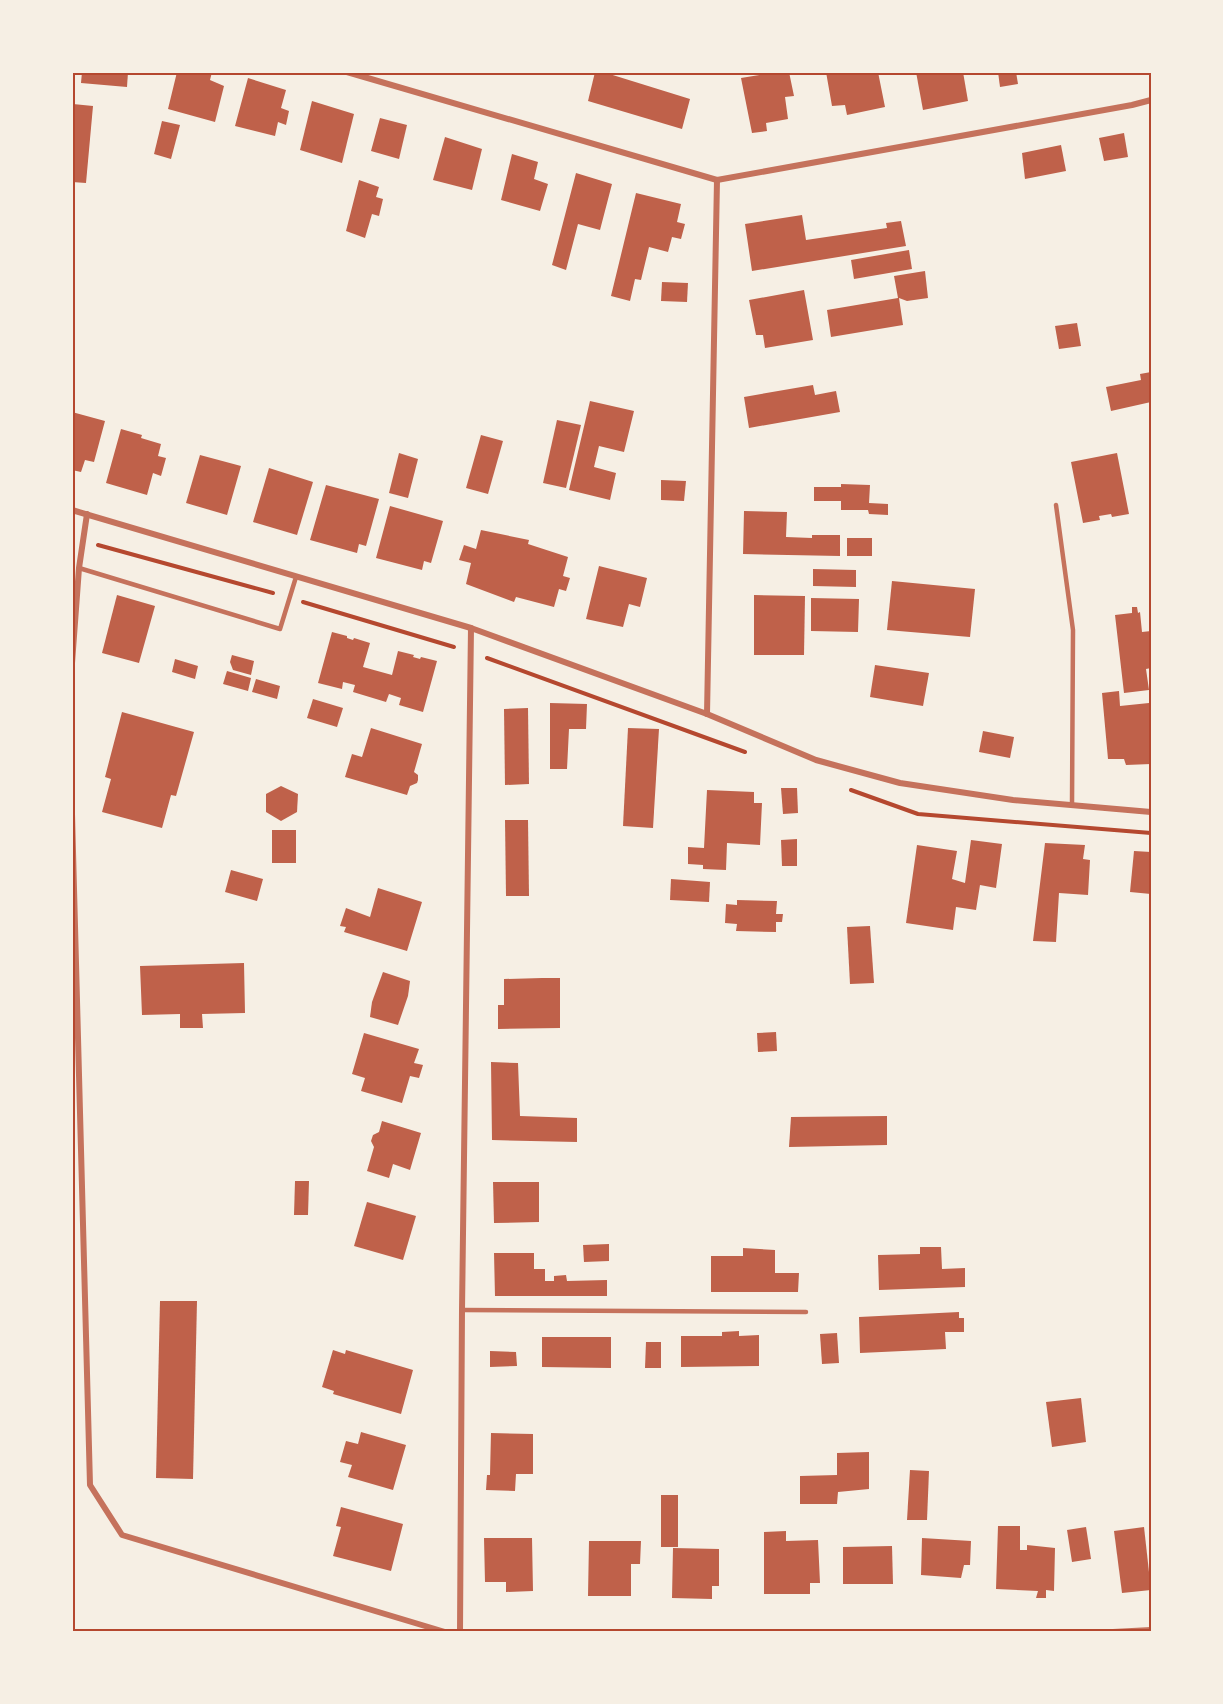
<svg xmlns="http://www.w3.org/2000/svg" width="1223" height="1704" font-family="'Public Sans',sans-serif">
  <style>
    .building { fill: #bf614a }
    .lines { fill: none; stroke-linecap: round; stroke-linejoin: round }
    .path { stroke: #b5482f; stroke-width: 4 }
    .service { stroke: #c5725c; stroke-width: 4.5 }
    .minor { stroke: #c5725c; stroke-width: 6 }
    .neatline { fill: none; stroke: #b5482f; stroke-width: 2 }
  </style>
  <rect width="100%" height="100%" fill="#f6efe4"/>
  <g class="building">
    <polygon points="82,72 128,72 127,87 81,83"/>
    <polygon points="177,72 212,72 210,80 224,86 215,122 168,109"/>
    <polygon points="595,72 603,72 690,99 682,129 588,101"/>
    <polygon points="778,72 789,72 794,96 785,97 788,119 766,123 767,131 752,133 741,78"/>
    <polygon points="826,72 878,72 885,107 847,115 845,105 832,106"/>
    <polygon points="916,72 963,72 968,101 923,110"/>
    <polygon points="998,72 1016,72 1018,84 1000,87"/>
    <polygon points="248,78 286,90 281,108 289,111 286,125 278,122 275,136 235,126"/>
    <polygon points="312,101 354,114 342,163 300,150"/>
    <polygon points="73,104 93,106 86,183 72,182"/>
    <polygon points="380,118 407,125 399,159 371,151"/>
    <polygon points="162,121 180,125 171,159 154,154"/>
    <polygon points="1124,133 1128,157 1104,161 1099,138"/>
    <polygon points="445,137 482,149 472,190 433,180"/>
    <polygon points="1061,145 1066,171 1025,179 1022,153"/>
    <polygon points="512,154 538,162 534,179 548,184 540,211 501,200"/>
    <polygon points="576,173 612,184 600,230 578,224 566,270 552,265"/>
    <polygon points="359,180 379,187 376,197 383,199 379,216 372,214 365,238 346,231"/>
    <polygon points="636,193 681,204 677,222 685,224 681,239 672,237 668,252 649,247 641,280 635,279 630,301 611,296"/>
    <polygon points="802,215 806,240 887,228 886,223 901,221 906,246 752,271 745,224"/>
    <polygon points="909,250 912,269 854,279 851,260"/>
    <polygon points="925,271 928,298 907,301 899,298 903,325 831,337 827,310 898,298 894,276"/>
    <polygon points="662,282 688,283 687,302 661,301"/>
    <polygon points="804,290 813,340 765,348 763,335 756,335 749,300"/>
    <polygon points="1077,323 1081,346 1059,349 1055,326"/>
    <polygon points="1151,372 1151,402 1111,411 1106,387 1141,380 1140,374"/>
    <polygon points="813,385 815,395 836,391 840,412 749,428 744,397"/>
    <polygon points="590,401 634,411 624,452 599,446 594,467 616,473 610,500 569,490"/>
    <polygon points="72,412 105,421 94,462 85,460 81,472 72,470"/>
    <polygon points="557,420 581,425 566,488 543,483"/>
    <polygon points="121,429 142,435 141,438 161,444 158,456 166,458 161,476 153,473 147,495 106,483"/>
    <polygon points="481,435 503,441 488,494 466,488"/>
    <polygon points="399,453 418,459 408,498 389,493"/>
    <polygon points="1117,453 1129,514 1112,517 1111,514 1099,516 1100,520 1083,523 1071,462"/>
    <polygon points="200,455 241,466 227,515 186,503"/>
    <polygon points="269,468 313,482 297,535 253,522"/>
    <polygon points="661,480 686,481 684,501 661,500"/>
    <polygon points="841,484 870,485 869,503 888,504 888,515 869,514 868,510 841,510 841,501 814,501 814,487 841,487"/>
    <polygon points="326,485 379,499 366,546 359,544 357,553 310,540"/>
    <polygon points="390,506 443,521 431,563 424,561 422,570 376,558"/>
    <polygon points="744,511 787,512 786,537 812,538 812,535 840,535 840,556 743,554"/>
    <polygon points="481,530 529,540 528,544 568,557 563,576 570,578 566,591 559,589 554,607 516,597 514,602 466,584 471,563 459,560 464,545 476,549"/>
    <rect x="847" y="538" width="25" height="18"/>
    <polygon points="599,566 647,578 640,607 629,604 623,627 586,619"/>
    <polygon points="813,569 856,570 856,587 813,586"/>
    <polygon points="892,581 975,589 970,637 887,630"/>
    <polygon points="117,595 155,606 139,663 102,653"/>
    <polygon points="754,595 805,596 804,655 754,655"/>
    <polygon points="811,598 859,599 858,632 811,631"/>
    <polygon points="1132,607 1137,607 1138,613 1140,612 1142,632 1151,631 1151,668 1146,669 1149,690 1124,693 1115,615 1132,613"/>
    <polygon points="332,632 347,636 347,638 353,640 354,638 370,643 363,667 392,675 398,651 414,655 413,657 420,659 421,657 437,661 423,712 399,705 401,698 389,694 386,702 353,692 355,685 343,682 342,689 318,683"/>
    <polygon points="232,655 254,661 251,675 233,670 230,662"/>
    <polygon points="175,659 198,666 195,679 172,672"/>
    <polygon points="875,665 929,673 923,706 870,697"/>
    <polygon points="227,671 251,678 248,691 223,684"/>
    <polygon points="256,679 280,686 277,699 252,692"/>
    <polygon points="1119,691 1120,706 1149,703 1151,764 1126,765 1124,759 1108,759 1102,693"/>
    <polygon points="313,699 343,708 337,727 307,718"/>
    <polygon points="550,703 587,704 586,729 569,729 567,769 550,769"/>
    <polygon points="528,708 529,784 505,785 504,709"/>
    <polygon points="122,712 194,732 176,796 171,795 162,828 102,812 111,779 105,777"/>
    <polygon points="371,728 422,744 414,772 418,775 418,780 417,783 410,786 407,795 345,777 352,754 362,757"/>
    <polygon points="628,728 659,729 653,828 623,826"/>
    <polygon points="983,731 1014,737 1010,758 979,752"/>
    <polygon points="281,786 298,794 297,812 281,821 266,812 266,794"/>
    <polygon points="781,788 797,788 798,813 783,814"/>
    <polygon points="707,790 754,792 754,803 762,803 760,845 727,843 726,870 703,869 703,865 688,864 688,847 704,848"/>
    <polygon points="505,820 528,820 529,896 506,896"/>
    <rect x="272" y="830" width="24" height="33"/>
    <polygon points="797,839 797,866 782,866 781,840"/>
    <polygon points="971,840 1002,844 996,888 980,885 976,910 956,907 953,930 906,923 917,845 957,851 952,879 965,883"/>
    <polygon points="1045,843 1085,845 1083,859 1090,860 1088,895 1059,893 1056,942 1033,941"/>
    <polygon points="1134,851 1151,852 1151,894 1130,892"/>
    <polygon points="231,870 263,879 257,901 225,892"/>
    <polygon points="671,879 710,882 709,902 670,900"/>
    <polygon points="378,888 422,902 407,951 344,932 346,927 340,926 346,908 370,917"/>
    <polygon points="737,900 777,901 776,914 783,914 782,922 776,922 776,932 736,931 737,924 725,923 726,904 737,905"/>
    <polygon points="870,926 874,983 850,984 847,927"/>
    <polygon points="244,963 245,1013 202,1014 203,1028 180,1028 180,1014 142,1015 140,966"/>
    <polygon points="383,972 410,981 408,996 398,1025 370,1017 372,1002"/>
    <polygon points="542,978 560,978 560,1028 498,1029 498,1005 504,1005 504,979"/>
    <polygon points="776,1032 777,1051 758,1052 757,1033"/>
    <polygon points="364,1033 419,1049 414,1063 423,1065 419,1078 410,1076 402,1103 361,1091 365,1078 352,1074"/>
    <polygon points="491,1062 518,1063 520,1116 577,1118 577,1142 492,1140"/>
    <polygon points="887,1116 887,1145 789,1147 791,1117"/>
    <polygon points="382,1121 421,1133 410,1170 393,1164 389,1178 367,1171 374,1147 371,1141 373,1135 379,1132"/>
    <polygon points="295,1181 309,1181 308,1215 294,1215"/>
    <polygon points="493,1182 539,1182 539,1222 494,1223"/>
    <polygon points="367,1202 416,1216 403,1260 354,1246"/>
    <polygon points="609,1244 609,1261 584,1262 583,1245"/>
    <polygon points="920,1247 941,1247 942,1269 965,1268 965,1287 879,1290 878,1255 920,1254"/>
    <polygon points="743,1248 775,1250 775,1273 799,1273 798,1292 711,1292 711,1256 743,1256"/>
    <polygon points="494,1253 534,1253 534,1269 545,1269 545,1281 554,1281 554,1276 566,1275 567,1281 607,1280 607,1296 495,1296"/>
    <polygon points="160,1301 197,1301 193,1479 156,1478"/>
    <polygon points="959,1312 959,1318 964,1318 964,1332 945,1332 946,1349 860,1353 859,1317"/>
    <polygon points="739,1331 739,1336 759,1335 759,1366 681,1367 681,1336 722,1336 722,1332"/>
    <polygon points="837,1333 839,1363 822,1364 820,1334"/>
    <polygon points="542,1337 611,1337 611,1368 542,1367"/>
    <polygon points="646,1342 661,1342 661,1368 645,1368"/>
    <polygon points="333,1350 345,1354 346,1350 413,1370 401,1414 333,1394 334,1391 322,1387"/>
    <polygon points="490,1351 516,1352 517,1366 490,1367"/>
    <polygon points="1081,1398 1086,1442 1052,1447 1046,1402"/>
    <polygon points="361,1432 406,1445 393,1490 348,1477 352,1465 340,1462 346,1441 358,1444"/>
    <polygon points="491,1433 533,1434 533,1474 516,1474 515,1491 486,1490 487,1475 490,1475"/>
    <polygon points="869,1452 869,1489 838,1492 837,1504 800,1504 800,1476 837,1475 837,1453"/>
    <polygon points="910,1470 929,1471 927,1520 907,1520"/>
    <rect x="661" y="1495" width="17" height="52"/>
    <polygon points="341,1507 403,1524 391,1571 333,1556 341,1527 336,1526"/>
    <polygon points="998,1526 1020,1526 1020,1550 1027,1550 1027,1545 1055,1548 1054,1591 1046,1590 1046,1598 1036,1598 1038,1591 996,1589"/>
    <polygon points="1086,1527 1091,1559 1072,1562 1067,1530"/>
    <polygon points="1144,1527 1151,1590 1122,1593 1114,1531"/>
    <polygon points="786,1531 786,1541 818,1540 820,1583 810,1583 810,1594 764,1594 764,1532"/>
    <polygon points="484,1538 532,1538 533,1591 506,1592 506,1582 485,1582"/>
    <polygon points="922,1538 971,1541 970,1565 964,1565 961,1578 921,1575"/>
    <polygon points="589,1541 641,1541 640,1564 631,1564 631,1596 588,1596"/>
    <polygon points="892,1546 893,1584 843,1584 843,1547"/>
    <polygon points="673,1548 719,1549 719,1586 712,1586 712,1599 672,1598"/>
  </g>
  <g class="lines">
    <g class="path">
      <polyline points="98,545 273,593"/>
      <polyline points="303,602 454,647"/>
      <polyline points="487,658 745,752"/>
      <polyline points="851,790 918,814 1151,833"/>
    </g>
    <g class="service">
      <polyline points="1056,505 1073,630 1072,805"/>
      <polyline points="79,568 280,629 296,577"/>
      <polyline points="462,1310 806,1312"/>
    </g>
    <g class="minor">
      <polyline points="347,72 717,180 707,714"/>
      <polyline points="717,180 1132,105 1151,100"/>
      <polyline points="72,510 471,628 707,714 816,760 900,783 1013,800 1151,812"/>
      <polyline points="72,663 79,568 87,514"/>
      <polyline points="72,814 90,1485 122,1535 445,1632"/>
      <polyline points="460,1632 462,1310 471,628"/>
      <polyline points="1113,1632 1151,1630"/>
    </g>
  </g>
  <rect width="1223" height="1704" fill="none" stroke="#f6efe4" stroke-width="147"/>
  <rect x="74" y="74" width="1076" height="1556" class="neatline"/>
</svg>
